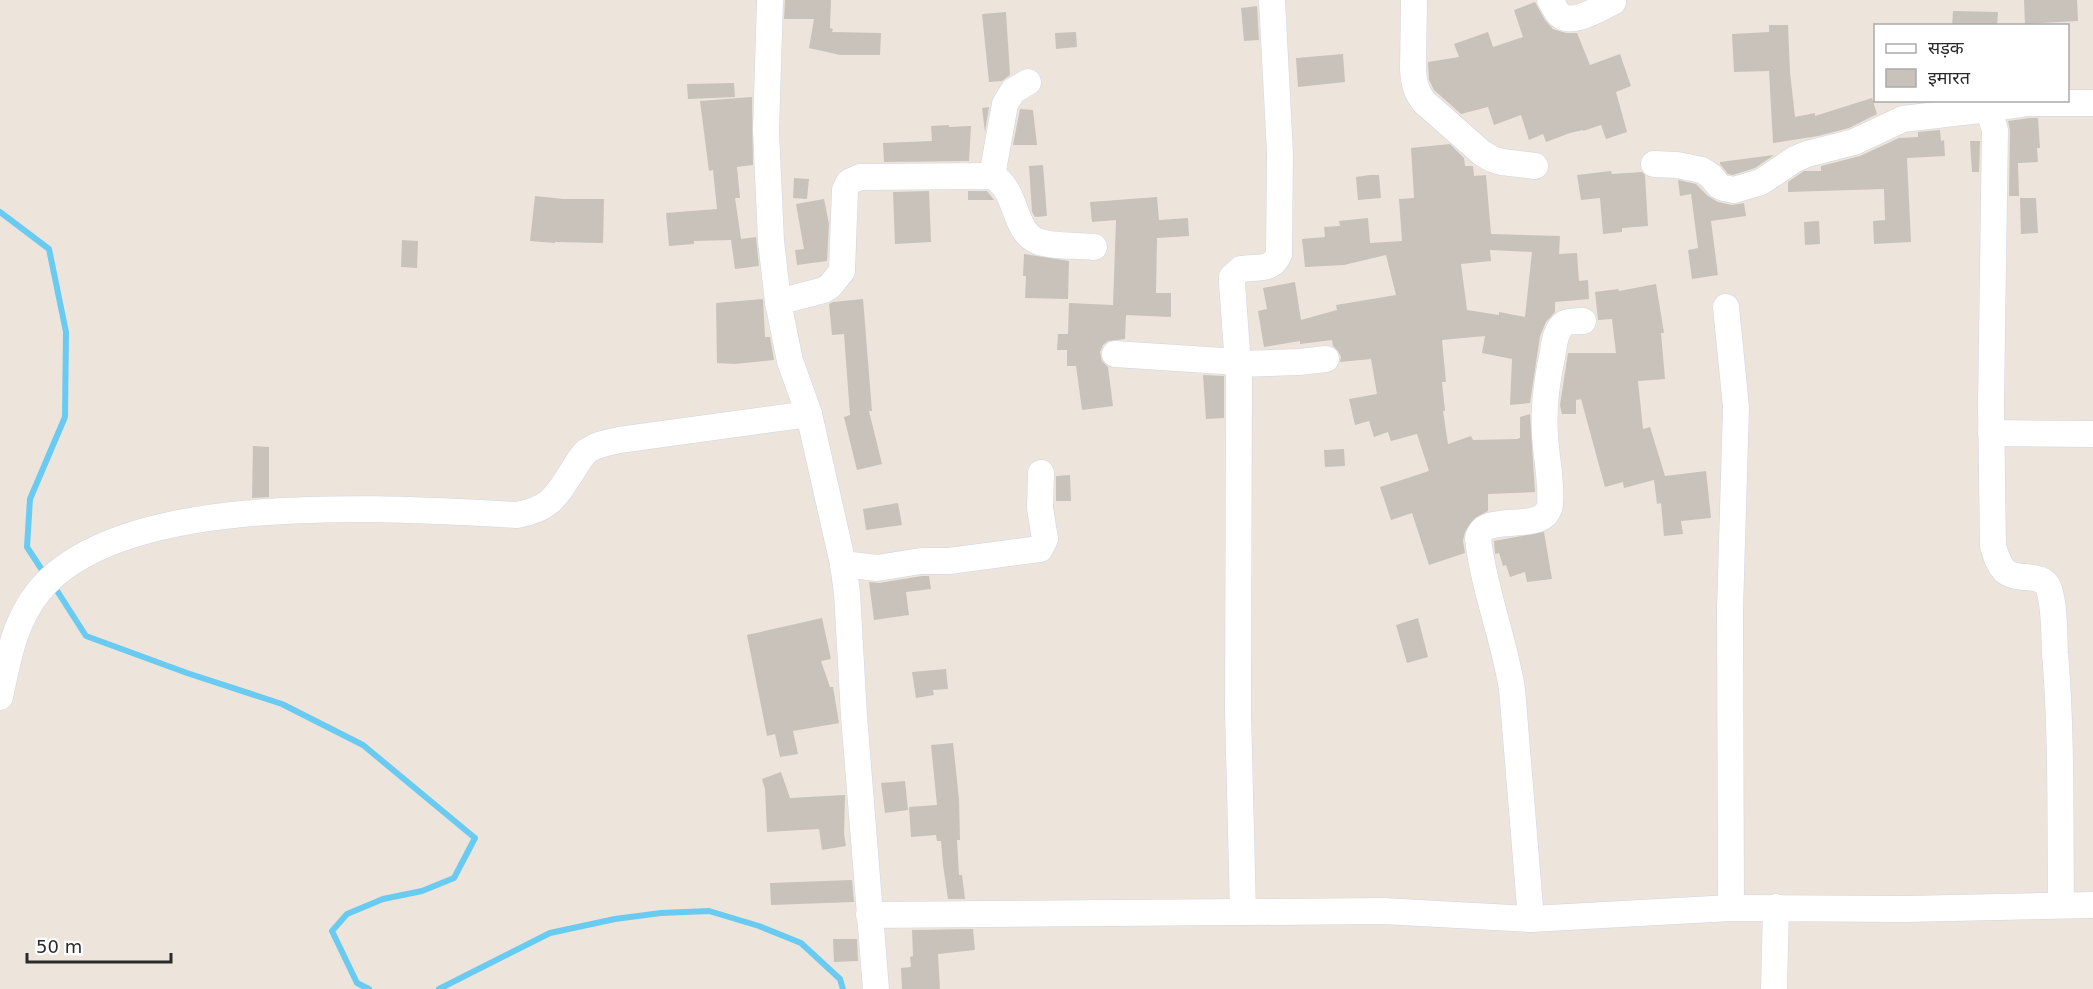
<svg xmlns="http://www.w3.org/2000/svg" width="2093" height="989" font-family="'DejaVu Sans','Noto Sans Devanagari',sans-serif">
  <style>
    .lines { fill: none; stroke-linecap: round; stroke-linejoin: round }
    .stream { stroke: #6acbf2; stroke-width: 6 }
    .building { fill: #c8c2bb; fill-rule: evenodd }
    .minor-casing { stroke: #d0d4e3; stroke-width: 27 }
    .minor { stroke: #fff; stroke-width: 26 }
  </style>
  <rect width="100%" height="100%" fill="#ede5db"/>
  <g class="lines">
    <g class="stream">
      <polyline points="0,212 49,249 66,332 65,417 30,499 27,547 46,576"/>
      <polyline points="54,586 86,636 187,673 282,704 363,745 475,838 454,878 422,891 383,899 347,914 332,931 357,983 369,989"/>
      <polyline points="439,989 550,933 615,919 661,913 709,911 759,926 801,943 840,979 843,989"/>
    </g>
  </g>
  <g class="building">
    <polygon points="785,0 831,0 830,28 833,29 832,32 881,33 880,55 840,55 809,48 814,19 784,19"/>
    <polygon points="2024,0 2077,0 2078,21 2025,24"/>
    <polygon points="1535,2 1545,20 1553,29 1566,33 1577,33 1590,65 1620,54 1631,86 1616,92 1627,132 1606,139 1601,125 1583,131 1583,130 1570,133 1546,142 1543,134 1529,140 1521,115 1494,125 1488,107 1461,114 1434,90 1429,80 1428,62 1459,57 1454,44 1488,32 1493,47 1523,37 1514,10"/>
    <polygon points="1257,6 1259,40 1244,41 1241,8"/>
    <polygon points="1953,11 1998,12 1997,26 1952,26"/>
    <polygon points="1006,12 1010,75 1002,81 989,82 982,14"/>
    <polygon points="1769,25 1788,25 1790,72 1795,117 1815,113 1815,116 1872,98 1877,114 1849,128 1818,136 1773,143 1769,71 1734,72 1732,34 1769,32"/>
    <polygon points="1076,32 1077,47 1056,49 1055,33"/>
    <polygon points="1343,54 1345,82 1298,87 1296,58"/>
    <polygon points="734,83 735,97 688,99 687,84"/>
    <polygon points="752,97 753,165 737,167 740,198 735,198 741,239 756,237 759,266 735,269 731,240 694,241 694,244 669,246 666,213 717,209 713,170 709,171 700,101"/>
    <polygon points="989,107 985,132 982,108"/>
    <polygon points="1020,109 1033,110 1037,145 1013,145"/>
    <polygon points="2029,118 2038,118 2040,148 2037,148 2038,162 2018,163 2019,196 2009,196 2010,130 2008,121"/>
    <polygon points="949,125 949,127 971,126 969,161 884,162 883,143 932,141 931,126"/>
    <polygon points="1940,130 1941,141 1944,140 1945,156 1907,158 1911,242 1874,244 1873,221 1885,220 1884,189 1788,192 1788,182 1804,171 1821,171 1821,166 1860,156 1899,138 1918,137 1918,132"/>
    <polygon points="1970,141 1980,141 1979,172 1972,172"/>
    <path d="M1450 144 1464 158 1465 166H1473L1474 176 1486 175 1491 234 1560 236 1559 254 1577 253 1579 281 1588 280 1589 299 1555 302V312L1546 322 1540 336 1530 403 1510 405 1512 359 1482 353 1485 336 1442 340 1446 382H1442L1445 411H1443L1448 444 1471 436 1473 440 1517 439 1520 438V417L1530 414 1535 492 1488 494V511L1475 518 1465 532 1463 541 1465 553 1429 565 1412 513 1391 520 1380 487 1429 471 1417 434 1391 441 1388 432 1374 437 1369 421 1355 425 1349 399 1377 394 1371 359 1340 362 1341 357 1338 351 1333 346 1332 340 1300 344V341L1264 347 1258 311 1267 309 1263 288 1295 282 1301 320 1337 310 1336 305 1396 295 1386 255 1344 265 1305 267 1302 239 1325 237 1324 227 1340 226 1339 221 1368 218 1370 243 1402 241 1399 199 1414 198 1411 148ZM1490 250 1532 252 1525 317 1499 312V315L1467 310 1461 264 1491 261Z"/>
    <polygon points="1774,155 1755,168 1733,175 1728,174 1720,164 1720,162"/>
    <polygon points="1043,165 1047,216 1035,217 1032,212 1029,166"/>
    <polygon points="1611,171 1612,174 1642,172 1645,175 1648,226 1622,228 1622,232 1603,234 1600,198 1581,200 1577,175"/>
    <polygon points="1370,175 1379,175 1381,198 1358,200 1356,177"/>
    <polygon points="794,178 809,179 807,199 793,198"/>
    <polygon points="1678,180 1696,184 1708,196 1718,202 1732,205 1744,203 1746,216 1711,221 1718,275 1692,279 1688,250 1698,248 1691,194 1680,196"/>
    <polygon points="929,191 931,242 895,244 893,192"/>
    <polygon points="968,191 987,191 994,200 968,200"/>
    <polygon points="535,196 563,199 604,199 603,243 555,242 555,243 530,241"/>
    <polygon points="1157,197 1159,220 1188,218 1189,236 1157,238 1156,293 1171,293 1171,317 1126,315 1125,339 1108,341 1103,345 1100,352 1102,361 1108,367 1113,406 1082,410 1076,366 1067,366 1067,350 1057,350 1058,334 1068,334 1069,303 1113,305 1116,220 1092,222 1090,202"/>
    <polygon points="2020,198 2036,198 2038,233 2021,234"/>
    <polygon points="824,199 829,224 827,261 797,265 795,250 804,249 796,204"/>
    <polygon points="1819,221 1820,244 1805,245 1804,222"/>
    <polygon points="402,240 418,241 417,268 401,267"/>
    <polygon points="1024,254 1069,261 1068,299 1025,298 1026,276 1023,276"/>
    <polygon points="1656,284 1664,333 1661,333 1665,379 1638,381 1643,429 1650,427 1665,476 1706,471 1711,518 1681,521 1683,534 1664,536 1661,503 1657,504 1654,480 1624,488 1623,482 1605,487 1581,399 1576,400 1576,414 1562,414 1560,405 1568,353 1616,353 1612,319 1598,320 1595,292 1618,289 1619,291"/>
    <polygon points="763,299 765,337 770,337 774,360 735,364 717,363 716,303"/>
    <polygon points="863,299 872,411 869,411 882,464 857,470 844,417 850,415 844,334 832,335 829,304 833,302"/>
    <polygon points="1203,375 1224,376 1224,418 1206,419"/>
    <polygon points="253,446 269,447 269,497 252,498"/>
    <polygon points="1344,449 1345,466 1325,467 1324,450"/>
    <polygon points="1070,475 1071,501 1056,501 1056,476"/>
    <polygon points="898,503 902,525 866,530 863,509"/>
    <polygon points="1544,532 1552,579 1527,582 1525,572 1510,577 1506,565 1503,566 1499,553 1495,554 1494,541"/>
    <polygon points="922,576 929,576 931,589 906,592 909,615 874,620 869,582 879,583"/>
    <polygon points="822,618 831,659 821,661 830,687 833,687 839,723 793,731 798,754 780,757 775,734 767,736 747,635"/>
    <polygon points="1418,618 1428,657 1407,663 1396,625"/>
    <polygon points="946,669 948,689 933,690 934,695 916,698 912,672"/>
    <polygon points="953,743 959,799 960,840 957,840 959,875 962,875 965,899 948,899 943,865 941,841 937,841 936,835 911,837 909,807 937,805 931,745"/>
    <polygon points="781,772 790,798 845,795 844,834 846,846 822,850 819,829 767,832 765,789 762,779"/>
    <polygon points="905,781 908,810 885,813 881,783"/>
    <polygon points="852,880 854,902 771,905 770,883"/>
    <polygon points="973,929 975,950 938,954 940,989 902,989 901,968 911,967 910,957 913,956 912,930"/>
    <polygon points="833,939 857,939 858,961 834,962"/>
  </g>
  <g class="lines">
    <defs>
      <g id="minor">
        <polyline points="770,0 766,131 771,241 778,302 790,361 809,414 843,564 847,593 854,716 876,989"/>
        <path d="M1414 0 1413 70C1414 83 1416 92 1424 102L1482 153 1492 159 1502 162 1535 166"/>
        <path d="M1550 0C1553 4 1555 10 1558 13 1569 28 1600 8 1613 2"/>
        <polyline points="1654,164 1677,165 1702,170 1711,176 1719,186 1724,188 1734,190 1761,182 1795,159 1807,154 1854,142 1903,119 1988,109"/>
        <polyline points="992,176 1005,104 1013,91 1028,82"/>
        <path d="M778 302 824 290 830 286 842 271 845 190 849 182 860 177 992 176C1018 189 1012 230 1037 241 1051 247 1078 245 1094 247"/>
        <polyline points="1726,307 1736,407 1730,610 1731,908"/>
        <polyline points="1115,354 1238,362"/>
        <polyline points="1238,364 1299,362 1326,359"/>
        <polyline points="1991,433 2093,434"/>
        <polyline points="843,564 877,568 921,561 949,561 1040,549 1045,539 1040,508 1041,473"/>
        <path d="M0 697C8 659 14 622 39 591 123 488 395 509 517 515 550 509 556 497 573 470 577 464 581 456 587 451 596 444 608 443 619 440L809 414"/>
        <path d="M2061 905C2060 821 2062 736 2055 653 2054 633 2055 609 2049 589 2043 571 2017 582 2005 571 1998 564 1996 555 1993 546L1991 404 1995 130 1988 109 2028 103H2093"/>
        <path d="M1243 912 1238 711 1239 379 1232 283V277L1241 269C1256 266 1272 272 1279 254L1280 153 1272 0"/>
        <polyline points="869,915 1383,911 1531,919 1731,908 1905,909 2093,905"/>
        <path d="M1531 919 1512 689C1504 639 1484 590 1478 539 1483 509 1546 537 1550 504 1552 482 1546 457 1545 435 1543 407 1547 379 1553 352 1554 343 1556 329 1565 323 1570 321 1578 321 1583 321"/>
        <polyline points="1774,989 1776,907"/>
      </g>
    </defs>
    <use href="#minor" class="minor-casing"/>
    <use href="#minor" class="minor"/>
  </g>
  <rect x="1874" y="24" width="195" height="78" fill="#ffffff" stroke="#aaaaaa" stroke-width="1.5"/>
  <rect x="1886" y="44" width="30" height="9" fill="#ffffff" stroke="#aaaaaa" stroke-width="1.5"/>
  <text x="1928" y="54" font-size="18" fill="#2a2a2a">सड़क</text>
  <rect x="1886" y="69" width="30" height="18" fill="#c8c2bb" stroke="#aaaaaa" stroke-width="1.5"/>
  <text x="1928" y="84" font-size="18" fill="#2a2a2a">इमारत</text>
  <path d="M27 953v9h144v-9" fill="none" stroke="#2a2a2a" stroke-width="3"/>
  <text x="36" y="953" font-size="18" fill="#2a2a2a" stroke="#ffffff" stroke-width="4.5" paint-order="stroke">50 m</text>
</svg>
